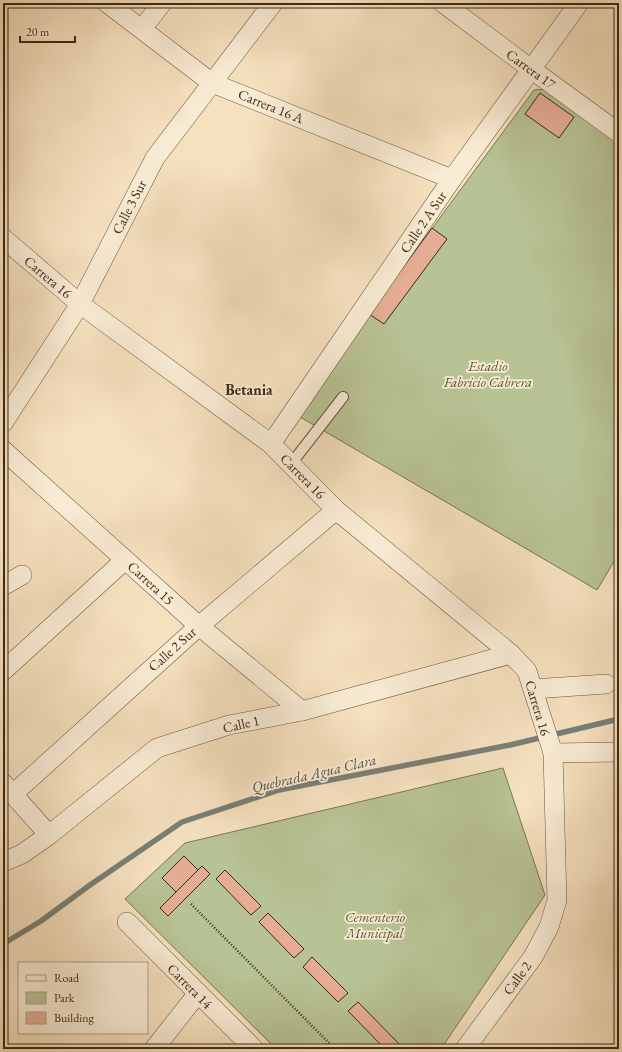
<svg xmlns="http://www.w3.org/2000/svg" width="622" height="1052" font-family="'EB Garamond',serif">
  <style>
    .green { fill: #b8c395; stroke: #7b7654 }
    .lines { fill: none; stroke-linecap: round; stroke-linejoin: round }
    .stream { stroke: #798078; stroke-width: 5.5 }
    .building { fill: #e6ad95; stroke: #3e2814 }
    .lane-casing { stroke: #6c563f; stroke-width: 12 }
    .street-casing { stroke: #6c563f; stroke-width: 20 }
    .path { stroke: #3e2814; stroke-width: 2.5; stroke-dasharray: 1 2; stroke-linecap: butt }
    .lane { stroke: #f9ecd5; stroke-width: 10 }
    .street { stroke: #f9ecd5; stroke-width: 19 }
    .labels { text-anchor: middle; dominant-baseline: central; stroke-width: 3.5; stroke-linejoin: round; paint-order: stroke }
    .street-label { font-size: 14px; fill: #3e2814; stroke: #f9ecd5 }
    .park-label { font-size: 14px; font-style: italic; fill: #5c4f34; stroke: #f9ecd5 }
    .neighbourhood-label { font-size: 15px; font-weight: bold; fill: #3e2814; stroke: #f9ecd5 }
    .water-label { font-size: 15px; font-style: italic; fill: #564d3e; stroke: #f9ecd5 }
  </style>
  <rect width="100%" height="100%" fill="#f6e1bf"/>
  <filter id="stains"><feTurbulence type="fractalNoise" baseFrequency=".005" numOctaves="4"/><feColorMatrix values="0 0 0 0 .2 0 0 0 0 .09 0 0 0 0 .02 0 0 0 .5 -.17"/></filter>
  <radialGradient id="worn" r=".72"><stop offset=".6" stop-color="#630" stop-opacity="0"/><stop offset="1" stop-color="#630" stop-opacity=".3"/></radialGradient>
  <g class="green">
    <polygon points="547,89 619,140 619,553 597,590 300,417 299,409 534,90"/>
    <polygon points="503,768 545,895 441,1049 276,1049 125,899 185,843"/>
  </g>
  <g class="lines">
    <polyline class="stream" points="3,944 41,921 90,885 182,822 279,790 510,745 619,719"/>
  </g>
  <g class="building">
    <polygon points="540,93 574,117 559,138 525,114"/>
    <polygon points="432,228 447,239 384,324 369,314"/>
    <polygon points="184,856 198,870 176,892 162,878"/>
    <polygon points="202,866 210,874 168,916 160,908"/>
    <polygon points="225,870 261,906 251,915 216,879"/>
    <polygon points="268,913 304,949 294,958 259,922"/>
    <polygon points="312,957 348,993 338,1002 303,967"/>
    <polygon points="358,1002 404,1049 385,1049 348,1011"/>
  </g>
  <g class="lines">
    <defs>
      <polyline id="lane" points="291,464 343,397"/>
      <g id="street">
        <polyline points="107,3 212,83 452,179"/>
        <polyline points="443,3 531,69 619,133"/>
        <polyline points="142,29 162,3"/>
        <polyline points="3,238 80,304 271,444 336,510 511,654 527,671 553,753 557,900 549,927 533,957 465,1049"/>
        <polyline points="3,423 80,304 155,158 273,3"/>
        <polyline points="271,444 452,179 579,3"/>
        <polyline points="3,450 199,626 302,711"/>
        <polyline points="3,586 22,575"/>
        <polyline points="3,671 125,560"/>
        <polyline points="533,689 606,684"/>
        <polyline points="553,753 619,752"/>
        <polyline points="3,783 49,835"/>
        <polyline points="13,794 199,626 336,510"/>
        <polyline points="3,862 22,854 49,835 157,748 229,725 302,711 511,654"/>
        <polyline points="127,922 254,1049"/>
        <polyline points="154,1049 198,993"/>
      </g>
    </defs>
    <use href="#lane" class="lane-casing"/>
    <use href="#street" class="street-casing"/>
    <polyline class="path" points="191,904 335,1049"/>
    <use href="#lane" class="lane"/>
    <use href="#street" class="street"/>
  </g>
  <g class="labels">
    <g class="street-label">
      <text transform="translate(531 69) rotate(36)">Carrera 17</text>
      <text transform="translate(271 106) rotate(22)">Carrera 16 A</text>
      <text transform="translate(129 207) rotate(-63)">Calle 3 Sur</text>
      <text transform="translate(423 222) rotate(-56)">Calle 2 A Sur</text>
      <text transform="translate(48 277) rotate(40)">Carrera 16</text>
      <text transform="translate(303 476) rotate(45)">Carrera 16</text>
      <text transform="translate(151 583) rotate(42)">Carrera 15</text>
      <text transform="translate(172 649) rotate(-42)">Calle 2 Sur</text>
      <text transform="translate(538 708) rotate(73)">Carrera 16</text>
      <text transform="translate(241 724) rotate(-13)">Calle 1</text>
      <text transform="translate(517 978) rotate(-54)">Calle 2</text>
      <text transform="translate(190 986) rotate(45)">Carrera 14</text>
    </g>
    <g class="park-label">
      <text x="488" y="366">Estadio<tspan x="488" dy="16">Fabricio Cabrera</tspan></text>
      <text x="375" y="917">Cementerio<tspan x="375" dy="16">Municipal</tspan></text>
    </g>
    <g class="neighbourhood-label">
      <text x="249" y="389">Betania</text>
    </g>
    <g class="water-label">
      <text transform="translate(314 773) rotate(-13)">Quebrada Agua Clara</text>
    </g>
  </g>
  <rect width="622" height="1052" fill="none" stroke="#f6e1bf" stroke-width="16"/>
  <rect x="4" y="4" width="614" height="1044" fill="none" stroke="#3e2814" stroke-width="2"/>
  <rect x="8" y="8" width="606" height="1036" fill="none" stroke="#3e2814"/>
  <rect x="18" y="962" width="130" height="72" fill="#f9ecd5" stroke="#ae9e88"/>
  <rect x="26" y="975" width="20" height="6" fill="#f9ecd5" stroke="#ae9e88"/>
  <text x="54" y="982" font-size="12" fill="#3e2814">Road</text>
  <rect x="26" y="992" width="20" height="12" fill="#b8c395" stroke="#ae9e88"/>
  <text x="54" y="1002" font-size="12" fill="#3e2814">Park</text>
  <rect x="26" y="1012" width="20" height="12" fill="#e6ad95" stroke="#ae9e88"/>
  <text x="54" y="1022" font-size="12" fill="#3e2814">Building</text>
  <path d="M20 36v6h55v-6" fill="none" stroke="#3e2814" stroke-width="2"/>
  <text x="26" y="36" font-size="12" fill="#3e2814" stroke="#f9ecd5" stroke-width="3" paint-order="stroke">20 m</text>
  <rect width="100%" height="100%" filter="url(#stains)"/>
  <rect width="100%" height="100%" fill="url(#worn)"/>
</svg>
